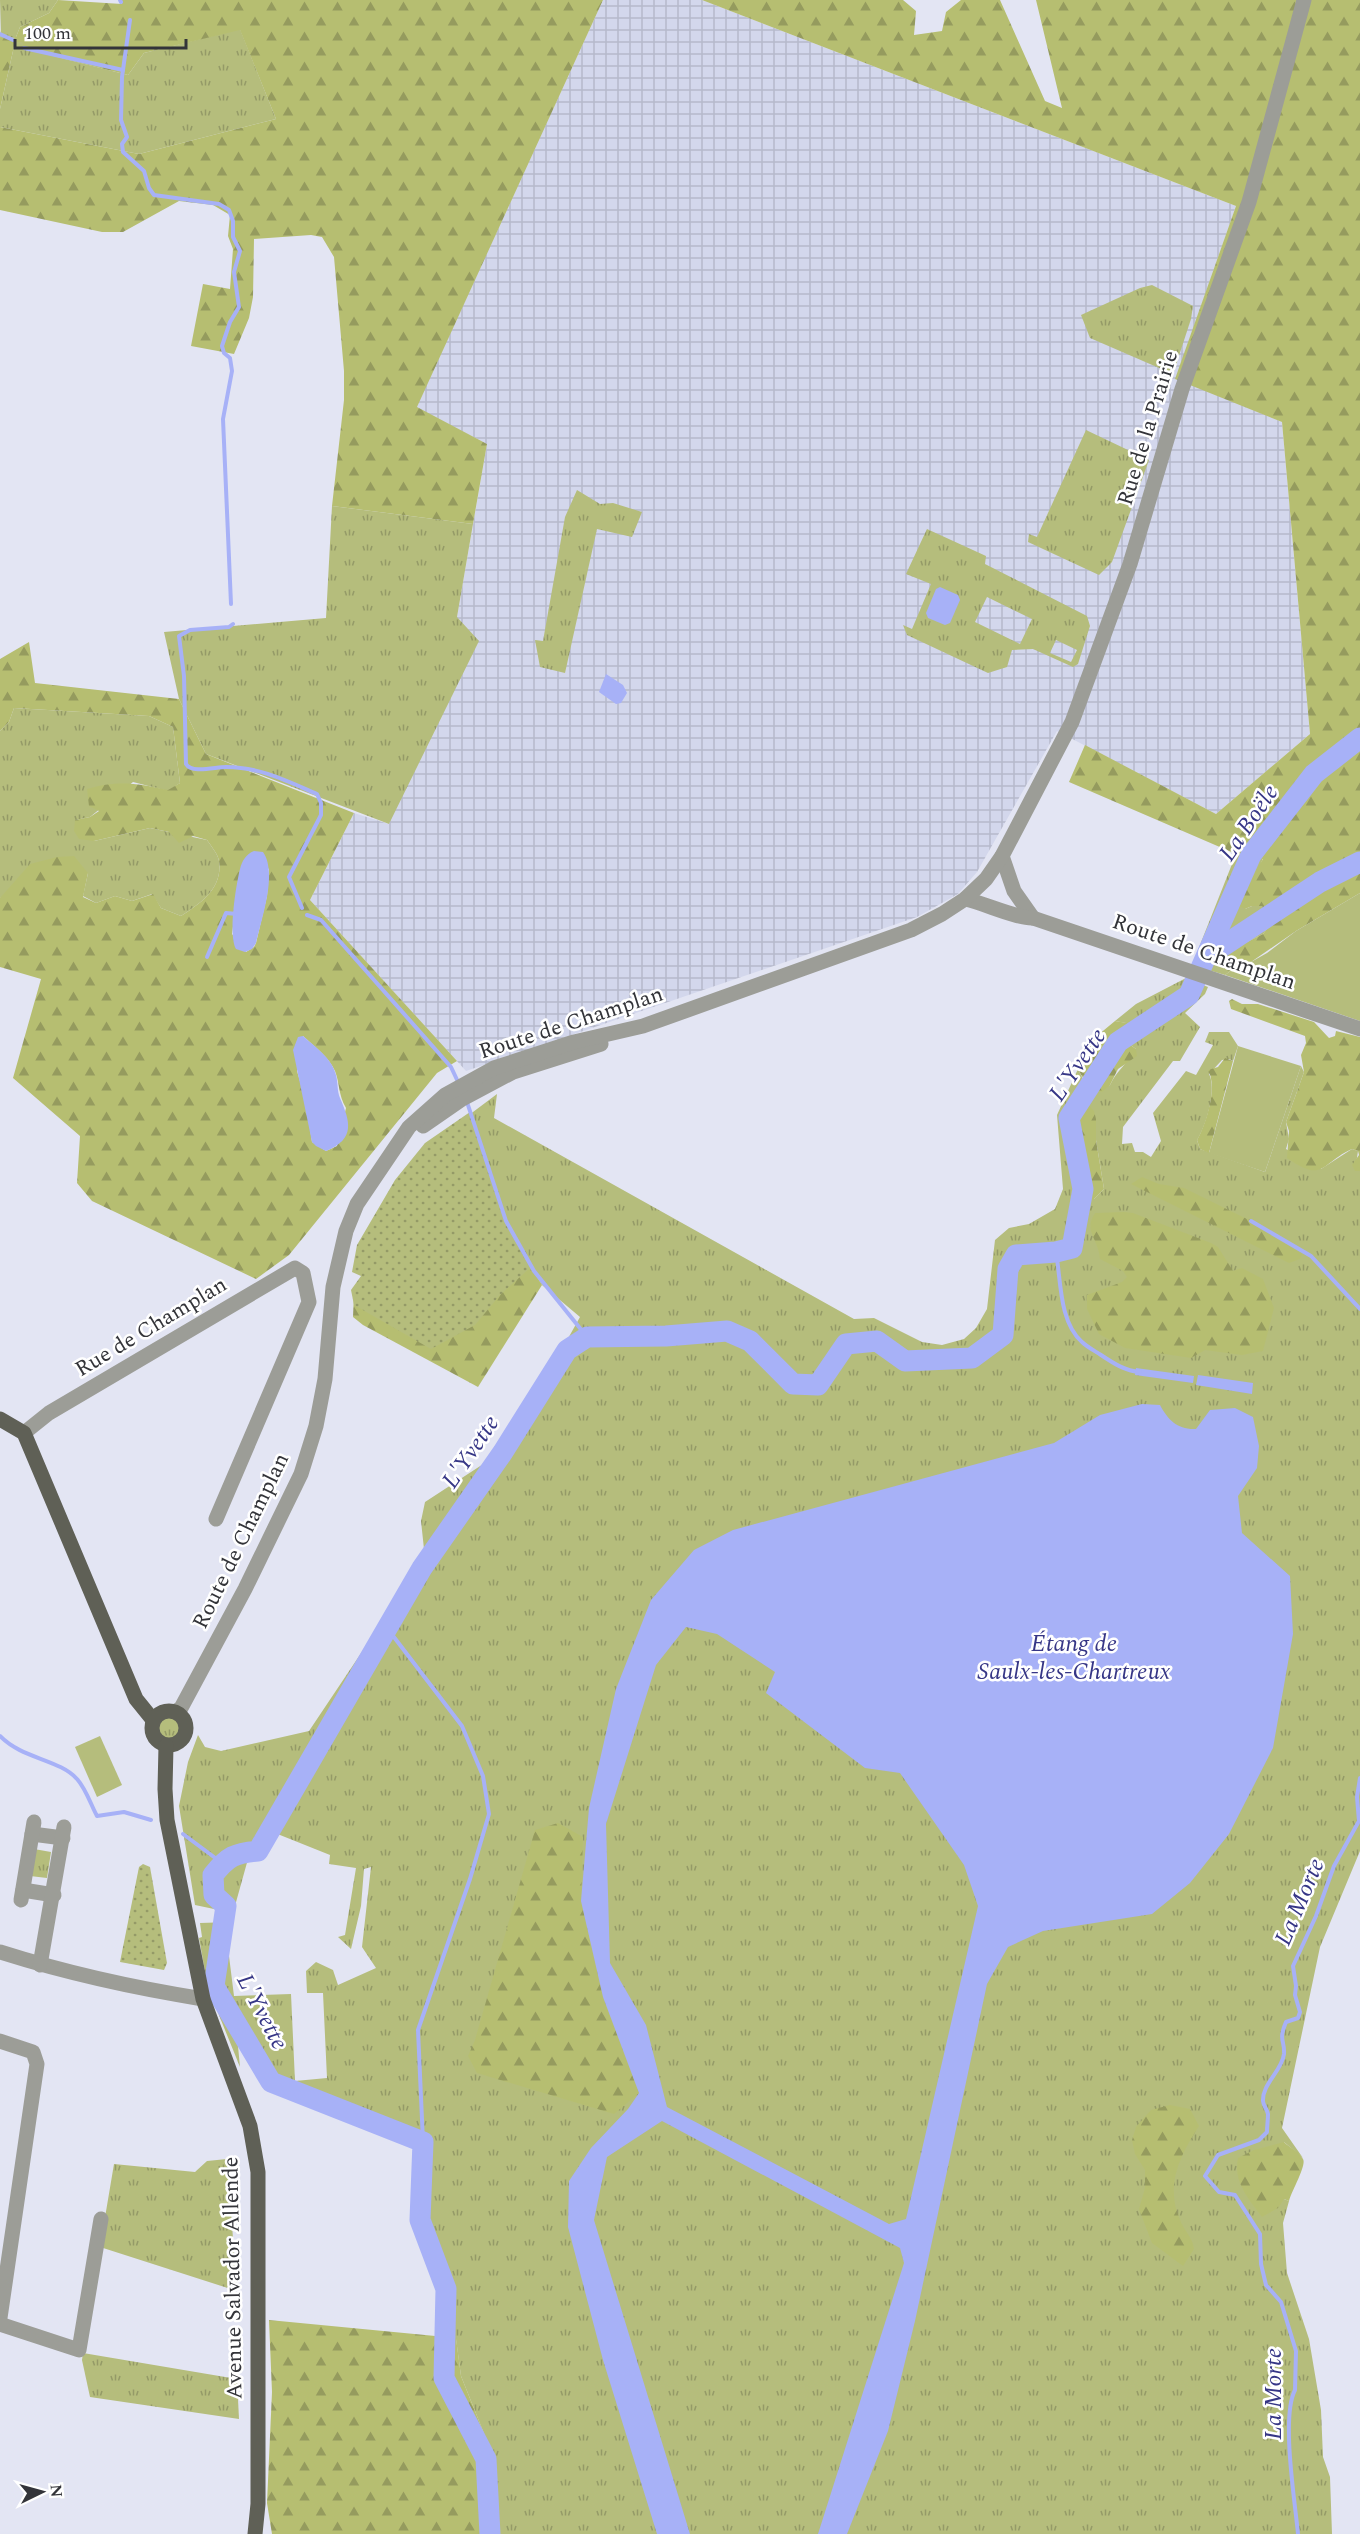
<svg xmlns="http://www.w3.org/2000/svg" width="1360" height="2534" font-family="Spectral,serif">
  <style>
    .industrial { fill: url(#industrial-grid) }
    .grass { fill: url(#grass-tufts); fill-rule: evenodd }
    .forest { fill: url(#forest-firs); fill-rule: evenodd }
    .park { fill: url(#park-dots) }
    .pitch { fill: #b5bd7c }
    .water { fill: #a7b1f7; fill-rule: evenodd }
    .lines { fill: none; stroke-linecap: round; stroke-linejoin: round }
    .stream { stroke: #a7b1f7; stroke-width: 4 }
    .river { stroke: #a7b1f7; stroke-width: 21 }
    .minor { stroke: #9c9d97; stroke-width: 15 }
    .major { stroke: #5f6056; stroke-width: 15 }
    .labels { text-anchor: middle; dominant-baseline: central; stroke-width: 5; stroke-linejoin: round; paint-order: stroke }
    .street-label { font-size: 22px; fill: #333439; stroke: #fff }
    .water-label { font-size: 24px; font-style: italic; fill: #363686; stroke: #fff }
  </style>
  <defs>
    <pattern id="industrial-grid" width="8" height="8" patternUnits="userSpaceOnUse" patternTransform="scale(1.5)"><rect width="8" height="8" fill="#d3d7ec"/><path d="M0 4h8M4 0v8" fill="none" stroke="#b6b9cb"/></pattern>
    <pattern id="grass-tufts" width="24" height="20" patternUnits="userSpaceOnUse" patternTransform="scale(1.5)"><rect width="24" height="20" fill="#b5bd7c"/><path d="M3 7l-1-3M5 7V3M7 7l1-3M15 17l-1-3M17 17v-4M19 17l1-3" fill="none" stroke="#949a67"/></pattern>
    <pattern id="forest-firs" width="22" height="20" patternUnits="userSpaceOnUse" patternTransform="scale(1.5)"><rect width="22" height="20" fill="#b6be71"/><path d="M5 1l3.5 6h-7zM16 11l3.5 6h-7z" fill="#959b5e"/></pattern>
    <pattern id="park-dots" width="8" height="8" patternUnits="userSpaceOnUse" patternTransform="scale(1.5)"><rect width="8" height="8" fill="#b5bd7c"/><path d="M2 2h.1M6 6h.1" fill="none" stroke="#949a67" stroke-width="1.8" stroke-linecap="round"/></pattern>
  </defs>
  <rect width="100%" height="100%" fill="#e3e5f3"/>
  <polygon class="industrial" points="603,0 702,0 1236,206 1176,378 1282,422 1310,734 1216,814 1057,731 977,872 958,894 917,917 466,1071 310,900 354,813 389,824 457,617 487,444 416,408"/>
  <g class="grass">
    <polygon points="0,0 58,0 49,13 20,27 16,37 1,38"/>
    <polygon points="240,29 276,119 139,154 0,127 0,109 15,42 23,42 26,49 128,75 144,53"/>
    <polygon points="1152,285 1193,306 1191,319 1173,374 1090,338 1081,315 1140,288"/>
    <polygon points="1086,430 1149,460 1112,562 1099,575 1028,542 1029,534 1037,537"/>
    <polygon points="577,490 600,504 613,503 642,512 632,537 597,529 565,673 540,667 535,640 543,641 565,517"/>
    <polygon points="332,506 473,524 457,617 479,641 389,824 206,754 179,699 164,632 326,618"/>
    <path d="M927 529 986 556 985 564 1087 616 1090 626 1078 664 1073 667 1033 649 1012 650 1007 667 988 673 907 635 903 625 912 629 931 584 906 574ZM987 597 1032 619 1020 644 975 622ZM1056 640 1077 650 1071 662 1050 653Z"/>
    <path d="M14 708 149 716 173 727 180 783 168 791 133 782 90 817 76 820 94 841 150 828 207 840C211 846 218 854 219 861 223 888 201 903 181 916L161 908 152 894 132 901 115 896 96 903 83 896 88 873 0 898V731L9 722Z"/>
    <path d="M1236 854 1263 858 1245 909 1252 906H1267L1273 921 1263 934 1247 942 1220 941C1216 948 1214 954 1219 961H1244L1225 975 1192 965Z"/>
    <path d="M1186 978 1208 987 1205 994 1185 1013 1200 1027 1180 1061H1173L1123 1127 1122 1144 1132 1143 1135 1152H1143L1151 1157 1161 1141 1153 1113 1186 1071 1196 1075 1213 1045 1205 1042 1209 1032H1229L1238 1046 1233 1061 1229 1059 1222 1060 1209 1074C1217 1089 1206 1126 1197 1140L1200 1149 1265 1172 1301 1066 1304 1072 1286 1122 1289 1139 1286 1149 1321 1169 1352 1149 1358 1151 1355 1171H1360V1851L1320 1947 1282 2128 1303 2158 1284 2142V2199L1289 2201 1283 2223 1287 2273 1309 2339 1321 2410 1323 2457 1330 2477 1332 2534H498L495 2523 493 2456 461 2376 456 2339 440 2337 441 2292 414 2222 418 2146 356 2124 286 2092 238 2046 240 2067 208 1988 199 1938 202 1937 200 1923 231 1922 228 1948 234 1996 291 1994 295 2081 327 2078 323 1993H307L306 1971 316 1962 333 1970 338 1985 376 1968 362 1947 371 1867 364 1869 361 1906 351 1949 338 1937 345 1935 356 1868 329 1864 330 1855 265 1829 248 1859 233 1913 195 1905 179 1806 188 1762 198 1735 205 1747 221 1751 309 1731 414 1574 424 1549 421 1521 425 1502 494 1457 523 1419 580 1317 542 1285 504 1222 469 1115 497 1094 494 1118 854 1319 874 1318 922 1342 942 1345 964 1339 976 1328 987 1309 995 1240 1009 1228 1029 1224 1055 1209 1063 1189 1057 1115 1078 1069 1083 1079 1094 1091 1110 1085C1117 1070 1128 1063 1136 1049L1129 1044 1124 1037 1126 1023 1115 1021 1136 1004ZM1096 1119V1140L1104 1189 1094 1199 1073 1122Z"/>
    <circle cx="170" cy="1728" r="11"/>
    <polygon points="34,1849 51,1852 47,1878 30,1876"/>
    <polygon points="227,2159 237,2291 100,2247 114,2164 195,2172 207,2161"/>
    <polygon points="83,2353 237,2379 239,2419 90,2397 82,2360"/>
  </g>
  <g class="forest">
    <polygon points="58,0 122,4 121,0 603,0 417,407 487,444 473,524 332,506 344,400 344,371 334,257 322,237 311,235 254,239 253,297 249,318 234,354 191,346 203,284 230,289 233,249 228,236 230,215 213,205 179,201 123,232 102,232 0,210 0,127 139,154 276,119 240,30 144,53 128,75 25,49 22,42 15,42 0,109 0,30 1,38 16,37 20,27 49,13"/>
    <path d="M702 0H903L916 11 914 35 942 31 946 12 961 0H1000L1045 101 1062 108 1036 0H1360V893L1296 931 1251 962 1219 961C1214 954 1216 948 1220 941L1247 942 1263 934 1273 921 1267 906H1252L1245 909 1236 904 1263 859 1236 854 1069 782 1085 745 1216 814 1310 734 1282 422 1175 379 1236 206Z"/>
    <path d="M29 642 35 683 179 699 206 754 354 813 310 900 457 1061 437 1073 289 1255 256 1279 92 1201 77 1183 80 1136 13 1078 41 979 0 967V898L30 864 57 857 74 856 88 873 83 897 96 903 115 896 132 901 153 894 161 908 181 916C201 903 223 888 219 861 218 854 211 846 207 840L193 836 179 843 169 832 150 828 94 841 79 839 74 831 75 820 90 817 99 811 89 806 87 789C117 780 137 783 168 790L180 783 173 727 149 716 14 708 9 722 0 731V659ZM269 868 267 896 256 943 254 947 246 952 232 934 234 919ZM303 1036C315 1047 329 1057 335 1071 340 1084 338 1094 346 1108L337 1146 326 1151 312 1142 306 1102 297 1071Z"/>
    <path d="M1232 999 1242 1004H1258L1314 1022 1329 1038 1335 1036 1336 1031 1360 1037V1171H1355L1352 1165 1359 1155 1358 1151 1352 1149C1321 1163 1324 1184 1287 1158L1289 1131 1286 1122 1304 1072 1301 1055 1306 1043 1305 1036 1231 1009 1229 1001Z"/>
    <path d="M1115 1021 1127 1023 1124 1037 1129 1044 1136 1049 1137 1056 1118 1069 1110 1085 1102 1092C1090 1090 1083 1079 1078 1069L1092 1040Z"/>
    <path d="M1225 1058 1233 1061 1209 1153 1200 1149 1197 1140C1205 1127 1215 1094 1211 1079 1211 1076 1209 1073 1208 1070L1218 1067Z"/>
    <polygon points="1082,1104 1088,1104 1094,1111 1096,1119 1096,1140 1104,1189 1093,1200 1073,1122"/>
    <polygon points="1142,1177 1159,1184 1184,1188 1247,1219 1302,1254 1300,1259 1289,1263 1131,1184"/>
    <path d="M1124 1212 1133 1213 1211 1243 1218 1247 1233 1271 1242 1268 1263 1279 1274 1308 1263 1351 1242 1355 1205 1350 1191 1358 1125 1348 1099 1334 1087 1309V1295L1122 1282 1127 1277 1123 1271 1100 1259C1098 1237 1083 1232 1095 1213Z"/>
    <polygon points="504,1222 542,1285 478,1387 363,1325 353,1317 354,1293"/>
    <polygon points="558,1823 583,1837 581,1901 603,1997 639,2093 614,2114 477,2073 468,2056 475,2040 535,1830"/>
    <path d="M1170 2105 1190 2109 1199 2126C1180 2156 1165 2184 1180 2220 1184 2230 1193 2238 1194 2249L1183 2266 1152 2243 1139 2209 1145 2188V2170L1135 2154 1132 2140 1136 2127 1151 2110Z"/>
    <path d="M1284 2142C1289 2147 1299 2152 1303 2159 1307 2165 1291 2192 1289 2201L1284 2199 1278 2208 1262 2217C1248 2198 1233 2182 1238 2158L1254 2150Z"/>
    <polygon points="269,2320 456,2338 461,2376 493,2456 495,2523 498,2534 272,2534 267,2503 272,2392"/>
  </g>
  <g class="park">
    <polygon points="470,1112 505,1222 530,1268 500,1295 475,1325 431,1349 354,1305 351,1290 361,1276 352,1272 357,1245 395,1180 425,1143"/>
    <polygon points="143,1864 150,1867 167,1963 164,1970 120,1962 139,1867"/>
  </g>
  <g class="pitch">
    <polygon points="1360,893 1360,1021 1225,975 1244,961 1251,962 1267,953 1296,931"/>
    <polygon points="1238,1046 1301,1066 1265,1172 1209,1153"/>
    <polygon points="100,1736 122,1785 97,1797 75,1747"/>
  </g>
  <g class="water">
    <polygon points="940,587 958,595 960,600 950,623 945,625 928,618 926,613 936,589"/>
    <polygon points="606,674 623,685 627,693 621,703 616,704 599,692"/>
    <path d="M254 851 263 852C278 873 261 920 256 943L252 949 245 952 236 949C228 935 236 885 240 869 242 861 246 854 254 851Z"/>
    <path d="M303 1036C315 1047 332 1058 336 1075 338 1082 337 1091 340 1098 350 1121 356 1139 326 1151L316 1146 312 1142 293 1050 298 1037Z"/>
    <polygon points="1136,1368 1194,1376 1193,1383 1135,1375"/>
    <polygon points="1198,1375 1253,1383 1252,1394 1196,1385"/>
    <path d="M1142 1404 1160 1405C1168 1420 1178 1430 1196 1429L1210 1410 1235 1408 1253 1417 1259 1446 1257 1468 1238 1496 1242 1533 1290 1576 1293 1634 1273 1748 1229 1834 1190 1883 1152 1914 1043 1931 1008 1947 987 1984 915 2321 888 2431 847 2534H818L904 2263 900 2248 662 2121 607 2157 594 2220 690 2534H657L603 2360 568 2227 569 2181 591 2148 628 2109 639 2093 603 1997 581 1901 589 1808 616 1689 651 1600 694 1550 733 1530 1054 1443 1100 1415ZM686 1627 717 1634 775 1672 766 1693 865 1768 900 1773 964 1865 978 1906 906 2219 889 2224 667 2107 646 2025 610 1963 606 1824 656 1665Z"/>
  </g>
  <g class="lines">
    <g class="stream">
      <polyline points="120,0 121,2"/>
      <polyline points="130,20 122,77 121,120 127,137 122,144 123,152 144,171 149,188 154,195 219,204 229,210 233,221 233,237 240,251 234,272 239,307 230,322 222,346 224,353 230,358 232,371 223,419 231,604"/>
      <polyline points="0,34 13,40"/>
      <polyline points="24,48 123,70"/>
      <path d="M233 624 229 627 190 630 179 636 184 676 186 764C192 774 215 767 226 767 260 767 287 781 317 794L321 803V815L289 877 302 908"/>
      <polyline points="307,915 321,920 451,1067 459,1084"/>
      <polyline points="207,957 226,913 237,914"/>
      <polyline points="467,1102 506,1221 534,1271 587,1337"/>
      <polyline points="1251,1221 1311,1256 1360,1309"/>
      <path d="M1056 1252C1061 1280 1059 1322 1082 1342 1087 1347 1095 1351 1101 1355 1113 1363 1125 1371 1140 1372"/>
      <polyline points="387,1628 462,1726 483,1776 489,1814 470,1879 418,2030 423,2142"/>
      <path d="M0 1736C22 1759 59 1759 77 1779 86 1789 91 1805 97 1816L124 1812 151 1820"/>
      <polyline points="183,1834 222,1863"/>
      <path d="M1298 2534C1295 2501 1281 2417 1295 2390L1296 2351 1281 2302 1266 2285 1261 2264 1260 2234 1235 2195 1219 2192 1205 2176 1218 2155 1259 2140 1267 2132C1267 2126 1268 2120 1268 2114 1267 2109 1263 2105 1263 2101 1262 2084 1282 2071 1284 2054 1285 2040 1278 2041 1286 2022L1298 2018 1300 2012 1295 1995 1296 1986 1293 1966 1316 1916 1334 1866 1359 1821 1357 1797 1360 1778"/>
    </g>
    <g class="river">
      <polyline points="1208,956 1320,882 1360,862"/>
      <path d="M490 2534 486 2459 444 2378 446 2289 420 2220 423 2142 271 2082 214 1986 226 1906 214 1895 213 1875C228 1856 235 1853 258 1851L422 1568 503 1452 567 1350 587 1337 666 1336 727 1331 750 1341 793 1384 818 1385 846 1344 877 1341 905 1361 972 1358 1003 1335 1008 1269 1016 1255 1056 1252 1072 1248 1083 1189 1069 1118 1118 1042 1189 995 1251 855 1314 774 1360 738"/>
    </g>
    <g class="minor">
      <polyline points="1002,856 1014,891 1033,918"/>
      <path d="M965 899C984 903 1018 919 1033 918L1360 1029"/>
      <polyline points="423,1126 462,1099 513,1072 601,1044"/>
      <polyline points="24,1433 49,1413 295,1268 303,1273 309,1302 216,1519"/>
      <polyline points="175,1712 181,1708 245,1589 301,1474 316,1426 325,1379 333,1287 346,1231 357,1204 409,1127 445,1095 494,1068 574,1042 643,1026 911,930 942,914 965,899 986,879 1002,856 1072,722 1130,564 1182,389 1249,202 1304,0"/>
      <polyline points="32,1834 63,1838"/>
      <polyline points="23,1890 54,1895"/>
      <polyline points="21,1900 34,1822"/>
      <path d="M0 1952C66 1973 134 1988 203 1999"/>
      <polyline points="40,1965 64,1827"/>
      <polyline points="0,2041 33,2052 37,2064 0,2318"/>
      <polyline points="0,2324 79,2350 101,2219"/>
    </g>
    <g class="major">
      <polyline points="0,1419 24,1433 136,1699 153,1720"/>
      <circle cx="169" cy="1728" r="17"/>
      <polyline points="166,1746 165,1789 167,1820 203,1999 250,2126 258,2172 258,2504 255,2534"/>
    </g>
  </g>
  <g class="labels">
    <g class="street-label">
      <text transform="translate(1148 428) rotate(-73)">Rue de la Prairie</text>
      <text transform="translate(1204 952) rotate(19)">Route de Champlan</text>
      <text transform="translate(571 1023) rotate(-18)">Route de Champlan</text>
      <text transform="translate(151 1327) rotate(-31)">Rue de Champlan</text>
      <text transform="translate(241 1541) rotate(-64)">Route de Champlan</text>
      <text transform="translate(233 2278) rotate(-91)">Avenue Salvador Allende</text>
    </g>
    <g class="water-label">
      <text transform="translate(1249 823) rotate(-56)">La Boële</text>
      <text transform="translate(1078 1065) rotate(-56)">L'Yvette</text>
      <text transform="translate(471 1452) rotate(-56)">L'Yvette</text>
      <text x="1074" y="1644">Étang de<tspan x="1074" dy="28">Saulx-les-Chartreux</tspan></text>
      <text transform="translate(1300 1902) rotate(-67)">La Morte</text>
      <text transform="translate(262 2012) rotate(62)">L'Yvette</text>
      <text transform="translate(1274 2394) rotate(-90)">La Morte</text>
    </g>
  </g>
  <g transform="translate(42 2492) rotate(85)" stroke="#ffffff" stroke-width="4.5" paint-order="stroke">
  <path d="M0-4.5L10 22L0 15L-10 22Z" fill="#333439"/>
  <text y="-9" font-size="16" font-weight="bold" text-anchor="middle" fill="#333439">N</text>
  </g>
  <path d="M15 39v9h171v-9" fill="none" stroke="#333439" stroke-width="3"/>
  <text x="24" y="39" font-size="18" fill="#333439" stroke="#ffffff" stroke-width="4.5" paint-order="stroke">100 m</text>
</svg>
